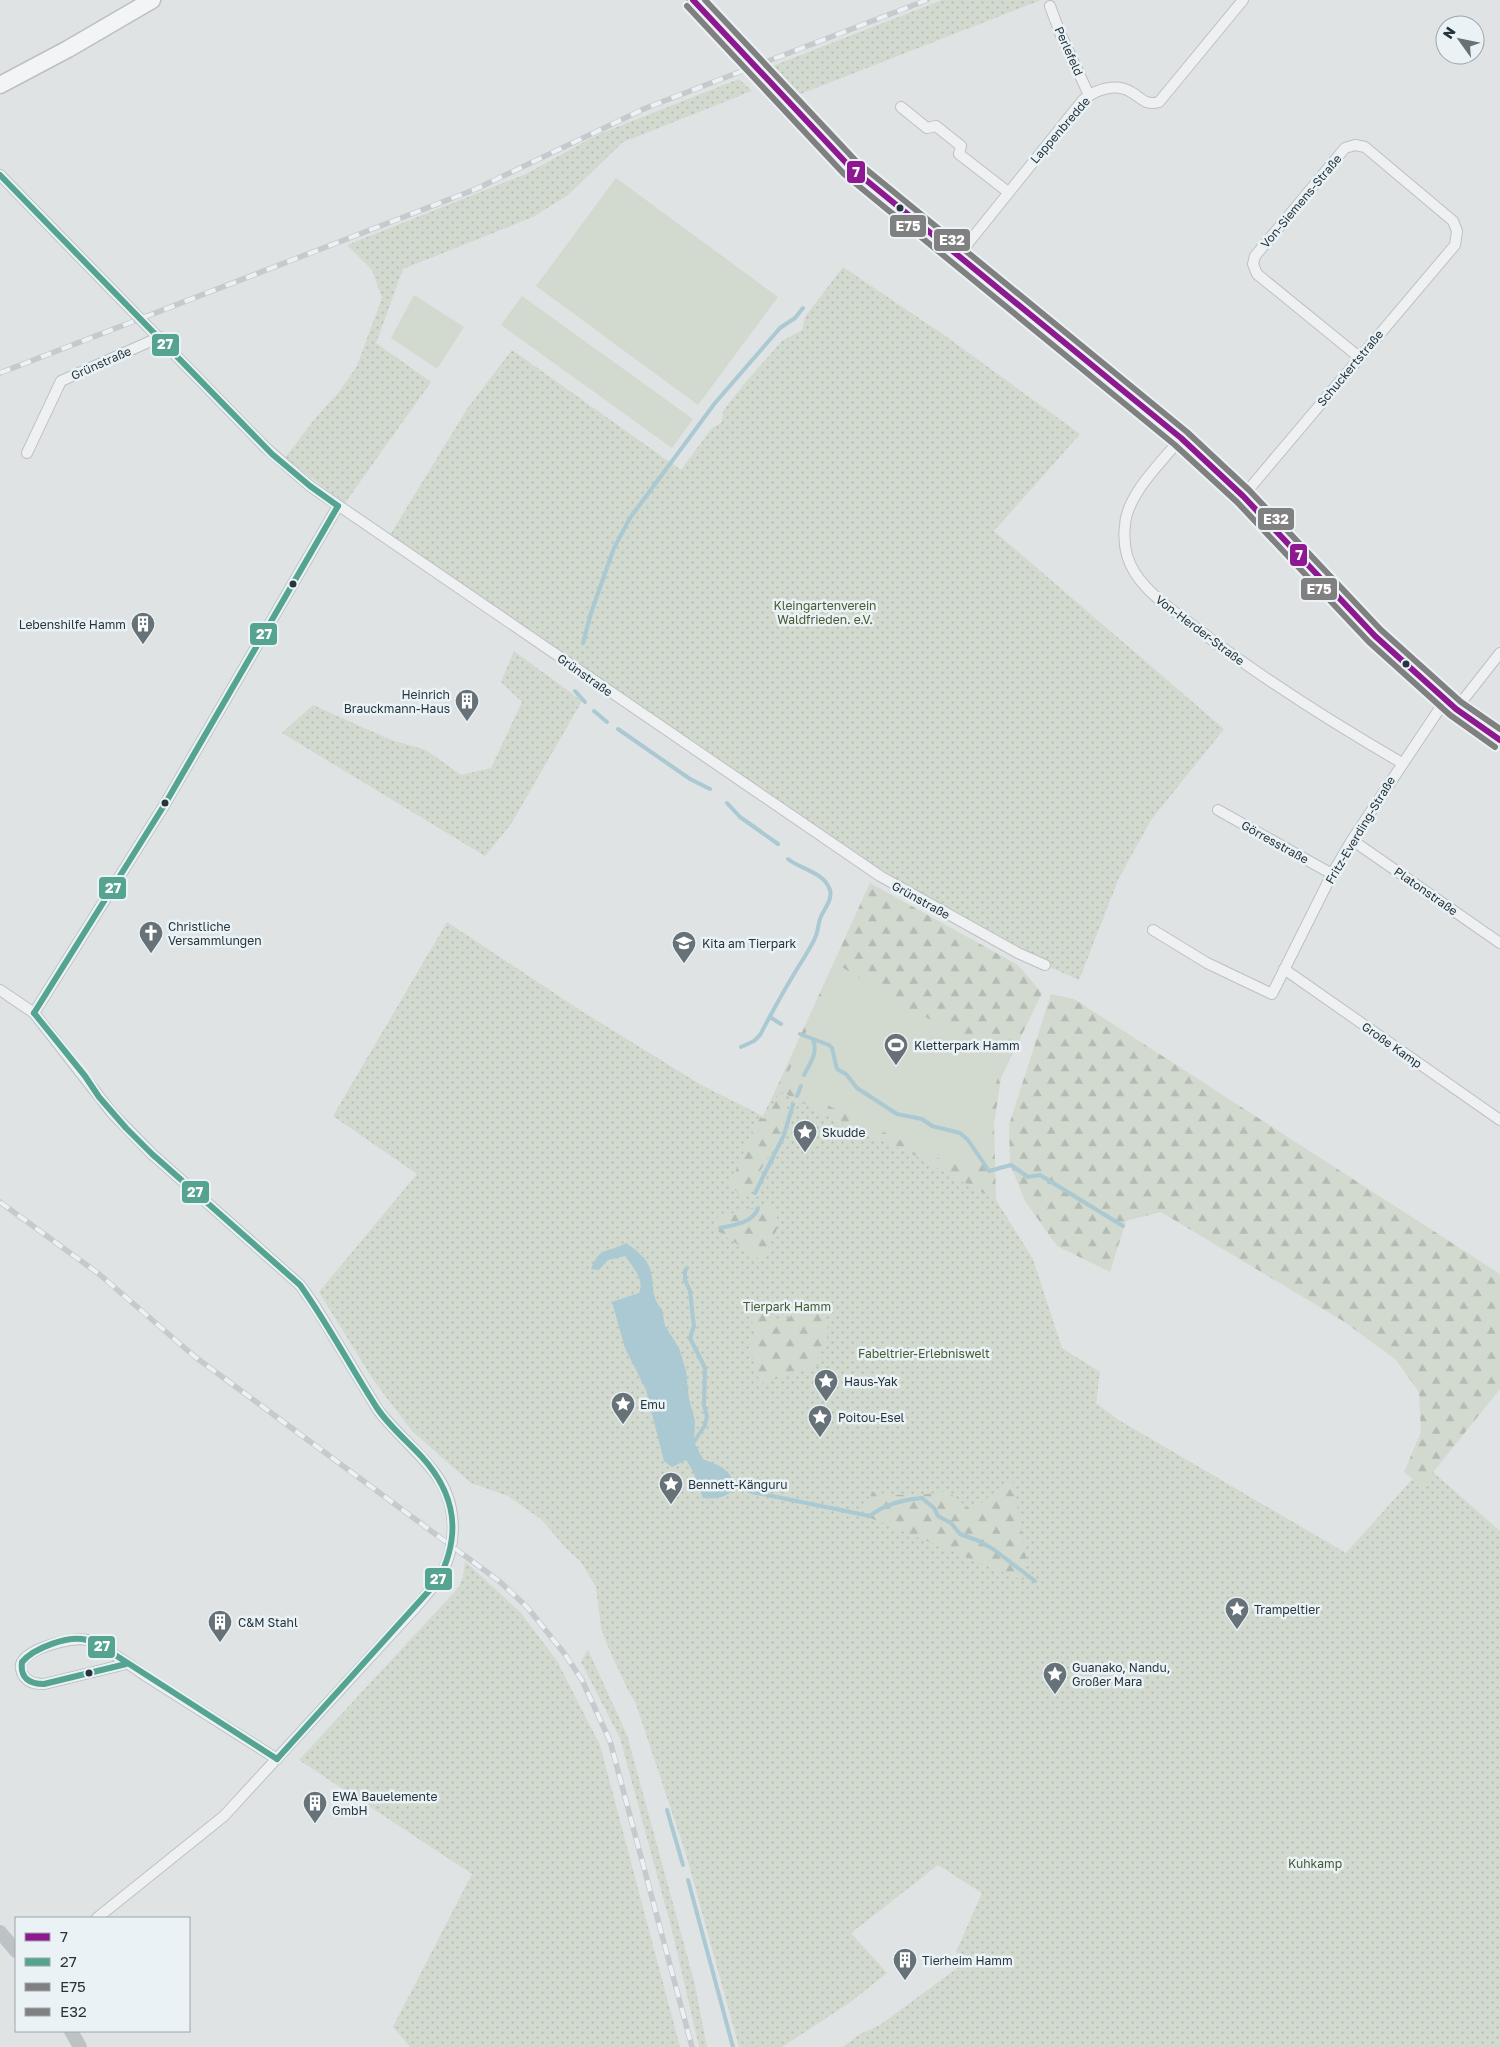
<svg xmlns="http://www.w3.org/2000/svg" width="1500" height="2047" font-family="'Golos Text',sans-serif">
  <style>
    .green { fill: url(#green-dots) }
    .forest { fill: url(#forest-firs) }
    .pitch { fill: #d2d9cf }
    .water { fill: #aac9d2 }
    .lines { fill: none; stroke-linecap: round; stroke-linejoin: round }
    .stream { stroke: #aac9d2; stroke-width: 4 }
    .street-casing { stroke: #bdc1c2; stroke-width: 12 }
    .primary-casing { stroke: #bbc0c2; stroke-width: 19 }
    .street { stroke: #eef0f1; stroke-width: 10 }
    .secondary { stroke: #bdc2c4; stroke-width: 14 }
    .primary { stroke: #f3f4f5; stroke-width: 16 }
    .rail-casing { stroke: #c7cacc; stroke-width: 5.5 }
    .rail { stroke: #ebf2f5; stroke-width: 4; stroke-dasharray: 11; stroke-linecap: butt }
    .bus-1-casing { stroke: #ebf2f5; stroke-width: 10 }
    .bus-2-casing { stroke: #ebf2f5; stroke-width: 10 }
    .bus-3-casing { stroke: #ebf2f5; stroke-width: 10 }
    .bus-4-casing { stroke: #ebf2f5; stroke-width: 10 }
    .bus-1 { stroke: #8d188f; stroke-width: 6 }
    .bus-2 { stroke: #55a492; stroke-width: 6 }
    .bus-3 { stroke: #808080; stroke-width: 6 }
    .bus-4 { stroke: #808080; stroke-width: 6 }
    .bus-dot { fill: #25353e; stroke: #ebf2f5; stroke-width: 2 }
    .labels { text-anchor: middle; dominant-baseline: central; stroke-width: 5; stroke-linejoin: round; paint-order: stroke }
    .street-label { font-size: 12px; fill: #25353e; stroke: #ebf2f5 }
    .park-label { font-size: 12px; fill: #455a32; stroke: #ebf2f5 }
    .poi-label { font-size: 12px; fill: #25353e; stroke: #ebf2f5; text-anchor: start }
    .line-badge { stroke: #ebf2f5; stroke-width: 2 }
    .badge-label { font-size: 14px; text-anchor: middle; font-weight: bold; fill: #fff }
  </style>
  <defs>
    <pattern id="green-dots" width="8" height="8" patternUnits="userSpaceOnUse" patternTransform="scale(1.25)"><rect width="8" height="8" fill="#d2d9cf"/><path d="M2 2h.1M6 6h.1" fill="none" stroke="#b4bbb3" stroke-width="1.8" stroke-linecap="round"/></pattern>
    <pattern id="forest-firs" width="22" height="20" patternUnits="userSpaceOnUse" patternTransform="scale(1.25)"><rect width="22" height="20" fill="#d2d9cf"/><path d="M5 1l3.5 6h-7zM16 11l3.5 6h-7z" fill="#b4bbb3"/></pattern>
  </defs>
  <rect width="100%" height="100%" fill="#dfe3e4"/>
  <g class="green">
    <polygon points="942,0 1041,0 790,98 765,69"/>
    <polygon points="739,79 752,91 623,142 568,195 533,217 403,269 376,343 431,382 345,503 285,458 313,421 339,392 357,366 382,298 372,270 347,245 526,174 597,135"/>
    <polygon points="843,267 944,335 1080,434 994,531 1224,729 1151,820 1119,878 1079,980 1045,965 968,922 845,848 390,535 467,409 512,350 681,470 711,429 722,422 723,411 744,384 782,341 802,330 805,317"/>
    <polygon points="514,651 582,701 511,824 485,856 282,733 313,705 391,740 426,750 461,775 491,768 522,702 501,682"/>
    <polygon points="447,922 583,1012 703,1086 763,1116 776,1089 835,1120 916,1156 996,1200 1033,1259 1062,1348 1100,1372 1096,1403 1117,1419 1346,1553 1425,1465 1500,1531 1500,2047 843,2047 860,2034 880,2025 967,1961 956,1952 982,1893 938,1865 851,1933 887,1973 852,2001 782,2047 739,2047 686,1854 636,1704 628,1690 608,1647 601,1628 596,1587 581,1562 565,1547 542,1520 508,1496 471,1483 412,1431 374,1381 319,1292 417,1174 333,1116"/>
    <polygon points="465,1561 521,1613 557,1661 600,1745 680,2047 410,2047 393,2027 472,1874 299,1760 459,1587 463,1577"/>
    <polygon points="588,1650 627,1735 694,1981 707,2047 699,2047 673,1934 620,1738 581,1662"/>
  </g>
  <g class="forest">
    <polygon points="870,883 1018,965 1042,993 1001,1078 994,1124 996,1200 916,1156 835,1120 776,1089"/>
    <polygon points="1051,994 1074,999 1500,1274 1500,1389 1422,1486 1404,1472 1421,1432 1419,1392 1396,1360 1343,1321 1161,1212 1126,1221 1110,1272 1057,1246 1025,1201 1010,1164 1009,1125"/>
    <polygon points="779,1094 789,1100 780,1136 759,1173 759,1190 739,1195 730,1184 759,1117 764,1119"/>
    <polygon points="769,1204 770,1211 777,1212 777,1229 762,1261 715,1229 717,1217"/>
    <path d="M793 1297H798L828 1322 827 1339 818 1351 819 1365 760 1384 748 1343 757 1339 751 1318 761 1302 766 1315C770 1317 774 1320 778 1321 792 1324 795 1307 793 1297Z"/>
    <path d="M1012 1477 1027 1563 1023 1580 863 1515 872 1492C897 1496 922 1496 947 1491L972 1511Z"/>
  </g>
  <g class="pitch">
    <polygon points="616,178 778,297 698,405 536,286"/>
    <polygon points="414,295 464,327 437,369 391,338"/>
    <polygon points="522,296 693,419 672,448 501,325"/>
    <polygon points="836,963 902,1006 1004,1054 991,1102 989,1165 940,1159 825,1104 786,1078"/>
  </g>
  <path class="water" d="M626 1243C635 1249 647 1258 650 1269 655 1283 650 1298 662 1309L665 1326 679 1348 686 1371 689 1399 695 1421 694 1442 703 1459C721 1467 727 1466 736 1486 728 1498 716 1499 703 1498 697 1484 695 1472 686 1460L672 1467 664 1461 646 1390 625 1348 612 1302 639 1293C645 1280 633 1267 625 1256L608 1260 599 1270 591 1269C600 1245 610 1253 626 1243Z"/>
  <g class="lines">
    <g class="stream">
      <polyline points="583,643 591,613 614,548 630,518 715,403 780,328 795,318 803,308"/>
      <polyline points="575,691 585,702"/>
      <polyline points="594,711 607,722"/>
      <polyline points="618,729 690,779 710,789"/>
      <polyline points="727,803 740,817 778,844"/>
      <polyline points="770,1017 781,1024"/>
      <polyline points="800,1034 829,1045 832,1048 837,1069 846,1074 857,1088 897,1114 922,1119 932,1126 960,1133 968,1140 989,1171 1011,1165 1028,1177 1040,1175 1123,1226"/>
      <path d="M741 1047 754 1041 760 1035C771 1014 782 994 794 974 801 962 809 951 815 938 818 932 818 925 820 919 823 910 833 900 830 890 824 872 800 869 788 859"/>
      <path d="M804 1075C811 1062 818 1053 813 1039"/>
      <polyline points="797,1096 801,1086"/>
      <polyline points="755,1193 784,1135 793,1104"/>
      <path d="M720 1228C734 1225 753 1223 758 1208"/>
      <polyline points="687,1268 685,1271 685,1280 690,1291 693,1319 694,1326 690,1338 705,1368 704,1405 707,1416 705,1425 694,1442"/>
      <path d="M736 1486 752 1492 870 1516C883 1505 905 1499 922 1498L934 1508 938 1516 951 1523 960 1534 979 1541 993 1549 1035 1581"/>
      <polyline points="667,1810 683,1865"/>
      <polyline points="688,1880 733,2047"/>
    </g>
    <defs>
      <g id="street">
        <polyline points="1050,6 1060,33 1089,95"/>
        <polyline points="901,107 927,128 936,126 961,146 959,154 1008,192"/>
        <polyline points="0,175 265,447 310,486 880,876 1018,953 1045,965"/>
        <path d="M957 257 1083 100C1096 89 1116 83 1131 92 1142 98 1145 106 1159 102L1243 0"/>
        <path d="M1181 438C1162 462 1127 494 1125 525 1123 542 1126 559 1135 573 1150 596 1174 611 1196 628 1262 678 1331 722 1402 763"/>
        <polyline points="27,453 61,381 160,337"/>
        <polyline points="1243,496 1455,245 1457,231 1453,221 1365,147 1355,145 1345,148 1255,256 1253,264 1257,274 1359,357"/>
        <polyline points="1456,709 1500,653"/>
        <polyline points="1218,810 1332,874"/>
        <polyline points="1352,840 1500,943"/>
        <polyline points="1153,930 1207,963 1272,994 1332,874 1352,840 1446,699"/>
        <polyline points="1284,969 1500,1120"/>
        <path d="M0 990 34 1013 112 1113 152 1154 300 1285 315 1306 378 1410C395 1432 417 1450 434 1472 457 1501 458 1542 442 1573 435 1586 425 1596 416 1607L224 1816 97 1918"/>
        <polyline points="34,1013 165,804 338,506"/>
        <path d="M126 1664 44 1684C38 1684 34 1684 29 1681 24 1678 22 1675 21 1669 16 1650 74 1636 87 1640 103 1645 131 1666 146 1676 190 1704 233 1731 277 1759"/>
      </g>
      <polyline id="primary" points="0,85 68,49 152,0"/>
    </defs>
    <use href="#street" class="street-casing"/>
    <use href="#primary" class="primary-casing"/>
    <use href="#street" class="street"/>
    <g class="secondary">
      <polyline points="693,0 850,167 876,190 1181,438 1243,496 1375,636 1456,709 1500,740"/>
      <polyline points="0,1932 16,1951"/>
      <polyline points="71,2031 80,2047"/>
    </g>
    <use href="#primary" class="primary"/>
    <defs>
      <g id="rail">
        <polyline points="0,373 476,189 646,108 927,0"/>
        <polyline points="0,1202 99,1274 194,1356 499,1581 527,1607 564,1653 582,1680 610,1741 692,2047"/>
      </g>
    </defs>
    <use href="#rail" class="rail-casing"/>
    <use href="#rail" class="rail"/>
    <defs>
      <polyline id="bus-1" points="693,0 850,167 1181,438 1243,496 1375,636 1456,709 1500,740"/>
      <g id="bus-2">
        <polyline points="0,175 272,454 310,486 338,506"/>
        <path d="M34 1013 85 1076 99 1097 126 1128 152 1154 300 1285C328 1324 351 1368 377 1408 389 1426 406 1440 421 1456 457 1495 462 1536 437 1582L277 1759"/>
        <polyline points="34,1013 165,804 338,506"/>
        <path d="M126 1664 44 1684C29 1684 20 1678 22 1662 34 1648 68 1635 87 1640 95 1642 102 1647 109 1651L277 1759"/>
      </g>
      <polyline id="bus-3" points="687,6 844,174 1175,445 1237,502 1369,642 1450,715 1495,747"/>
      <polyline id="bus-4" points="705,0 856,161 1187,432 1249,490 1381,630 1461,702 1500,729"/>
    </defs>
    <use href="#bus-1" class="bus-1-casing"/>
    <use href="#bus-2" class="bus-2-casing"/>
    <use href="#bus-3" class="bus-3-casing"/>
    <use href="#bus-4" class="bus-4-casing"/>
    <use href="#bus-1" class="bus-1"/>
    <use href="#bus-2" class="bus-2"/>
    <use href="#bus-3" class="bus-3"/>
    <use href="#bus-4" class="bus-4"/>
  </g>
  <defs>
    <symbol id="building-pin" viewBox="-11 -11 22 30"><path d="M0 17L-7.5 6A9.5 9.5 0 1 1 7.5 6Z" fill="#667278" stroke="#ebf2f5"/><path d="M-4-6H4V6H1V3H-1V6H-4ZM-2.5-4.3h1.7v1.8h-1.7ZM.8-4.3h1.7v1.8H.8ZM-2.5-1h1.7V.8h-1.7ZM.8-1h1.7V.8H.8Z" fill="#fff"/></symbol>
    <symbol id="church-pin" viewBox="-11 -11 22 30"><path d="M0 17L-7.5 6A9.5 9.5 0 1 1 7.5 6Z" fill="#667278" stroke="#ebf2f5"/><path d="M-1.2-6h2.4v3.5h3.3v2.4h-3.3V6h-2.4V-.1h-3.3v-2.4h3.3Z" fill="#fff"/></symbol>
    <symbol id="school-pin" viewBox="-11 -11 22 30"><path d="M0 17L-7.5 6A9.5 9.5 0 1 1 7.5 6Z" fill="#667278" stroke="#ebf2f5"/><path d="M0-5L7-2L0 1L-7-2ZM-4 1L0 2.5L4 1V4Q0 6-4 4Z" fill="#fff"/></symbol>
    <symbol id="stadium-pin" viewBox="-11 -11 22 30"><path d="M0 17L-7.5 6A9.5 9.5 0 1 1 7.5 6Z" fill="#667278" stroke="#ebf2f5"/><path d="M0-5a6.5 5 0 1 0 0 10a6.5 5 0 1 0 0-10ZM-3.5-1.8h7v3.6h-7Z" fill="#fff"/></symbol>
    <symbol id="sight-pin" viewBox="-11 -11 22 30"><path d="M0 17L-7.5 6A9.5 9.5 0 1 1 7.5 6Z" fill="#667278" stroke="#ebf2f5"/><path d="M0-6L1.8-2.2L6-1.7L2.9 1.2L3.7 5.4L0 3.3L-3.7 5.4L-2.9 1.2L-6-1.7L-1.8-2.2Z" fill="#fff"/></symbol>
  </defs>
  <g fill-rule="evenodd">
    <use href="#building-pin" x="129" y="610" width="28" height="38"/>
    <use href="#building-pin" x="453" y="687" width="28" height="38"/>
    <use href="#church-pin" x="137" y="919" width="28" height="38"/>
    <use href="#school-pin" x="670" y="929" width="28" height="38"/>
    <use href="#stadium-pin" x="882" y="1031" width="28" height="38"/>
    <use href="#sight-pin" x="791" y="1118" width="28" height="38"/>
    <use href="#sight-pin" x="812" y="1367" width="28" height="38"/>
    <use href="#sight-pin" x="609" y="1390" width="28" height="38"/>
    <use href="#sight-pin" x="806" y="1403" width="28" height="38"/>
    <use href="#sight-pin" x="657" y="1470" width="28" height="38"/>
    <use href="#sight-pin" x="1223" y="1595" width="28" height="38"/>
    <use href="#building-pin" x="206" y="1608" width="28" height="38"/>
    <use href="#sight-pin" x="1041" y="1660" width="28" height="38"/>
    <use href="#building-pin" x="301" y="1789" width="28" height="38"/>
    <use href="#building-pin" x="891" y="1946" width="28" height="38"/>
  </g>
  <g class="bus-dot">
    <circle cx="900" cy="208" r="4.5"/>
    <circle cx="293" cy="584" r="4.5"/>
    <circle cx="1406" cy="664" r="4.5"/>
    <circle cx="165" cy="803" r="4.5"/>
    <circle cx="89" cy="1673" r="4.5"/>
  </g>
  <g class="labels">
    <g class="street-label">
      <text transform="translate(1069 51) rotate(66)">Perlefeld</text>
      <text transform="translate(1060 130) rotate(-49)">Lappenbredde</text>
      <text transform="translate(1301 201) rotate(-50)">Von-Siemens-Straße</text>
      <text transform="translate(101 363) rotate(-24)">Grünstraße</text>
      <text transform="translate(1350 368) rotate(-50)">Schuckertstraße</text>
      <text transform="translate(1200 630) rotate(37)">Von-Herder-Straße</text>
      <text transform="translate(585 675) rotate(35)">Grünstraße</text>
      <text transform="translate(1360 830) rotate(-59)">Fritz-Everding-Straße</text>
      <text transform="translate(1275 842) rotate(29)">Görresstraße</text>
      <text transform="translate(1426 891) rotate(35)">Platonstraße</text>
      <text transform="translate(921 900) rotate(29)">Grünstraße</text>
      <text transform="translate(1392 1045) rotate(35)">Große Kamp</text>
    </g>
    <g class="park-label">
      <text x="825" y="605">Kleingartenverein<tspan x="825" dy="14">Waldfrieden. e.V.</tspan></text>
      <text x="787" y="1306">Tierpark Hamm</text>
      <text x="924" y="1353">Fabeltrier-Erlebniswelt</text>
      <text x="1315" y="1863">Kuhkamp</text>
    </g>
    <g class="poi-label">
      <text x="126" y="624" text-anchor="end">Lebenshilfe Hamm</text>
      <text x="450" y="694" text-anchor="end">Heinrich<tspan x="450" dy="14">Brauckmann-Haus</tspan></text>
      <text x="168" y="926">Christliche<tspan x="168" dy="14">Versammlungen</tspan></text>
      <text x="702" y="943">Kita am Tierpark</text>
      <text x="914" y="1045">Kletterpark Hamm</text>
      <text x="822" y="1132">Skudde</text>
      <text x="844" y="1381">Haus-Yak</text>
      <text x="640" y="1404">Emu</text>
      <text x="838" y="1417">Poitou-Esel</text>
      <text x="688" y="1484">Bennett-Känguru</text>
      <text x="1254" y="1609">Trampeltier</text>
      <text x="238" y="1622">C&amp;M Stahl</text>
      <text x="1072" y="1667">Guanako, Nandu,<tspan x="1072" dy="14">Großer Mara</tspan></text>
      <text x="332" y="1796">EWA Bauelemente<tspan x="332" dy="14">GmbH</tspan></text>
      <text x="922" y="1960">Tierheim Hamm</text>
    </g>
  </g>
  <g class="line-badge">
    <rect x="846" y="160" width="20" height="24" rx="5" fill="#8d188f"/>
    <rect x="889" y="214" width="38" height="24" rx="5" fill="#808080"/>
    <rect x="933" y="228" width="38" height="24" rx="5" fill="#808080"/>
    <rect x="151" y="333" width="29" height="24" rx="5" fill="#55a492"/>
    <rect x="1257" y="507" width="38" height="24" rx="5" fill="#808080"/>
    <rect x="1289" y="543" width="19" height="24" rx="5" fill="#8d188f"/>
    <rect x="1300" y="577" width="38" height="24" rx="5" fill="#808080"/>
    <rect x="249" y="622" width="29" height="24" rx="5" fill="#55a492"/>
    <rect x="98" y="876" width="29" height="24" rx="5" fill="#55a492"/>
    <rect x="181" y="1180" width="29" height="24" rx="5" fill="#55a492"/>
    <rect x="424" y="1567" width="29" height="24" rx="5" fill="#55a492"/>
    <rect x="87" y="1635" width="29" height="24" rx="5" fill="#55a492"/>
  </g>
  <g class="badge-label">
    <text x="856" y="177">7</text>
    <text x="908" y="231">E75</text>
    <text x="952" y="245">E32</text>
    <text x="165" y="349">27</text>
    <text x="1276" y="524">E32</text>
    <text x="1299" y="560">7</text>
    <text x="1319" y="594">E75</text>
    <text x="264" y="639">27</text>
    <text x="113" y="893">27</text>
    <text x="195" y="1197">27</text>
    <text x="438" y="1584">27</text>
    <text x="102" y="1651">27</text>
  </g>
  <rect x="15" y="1917" width="175" height="115" fill="#ebf2f5" stroke="#9ca6ac"/>
  <rect x="25" y="1933" width="25" height="8" fill="#8d188f" stroke="#9ca6ac"/>
  <text x="60" y="1942" font-size="15" fill="#25353e">7</text>
  <rect x="25" y="1958" width="25" height="8" fill="#55a492" stroke="#9ca6ac"/>
  <text x="60" y="1967" font-size="15" fill="#25353e">27</text>
  <rect x="25" y="1983" width="25" height="8" fill="#808080" stroke="#9ca6ac"/>
  <text x="60" y="1992" font-size="15" fill="#25353e">E75</text>
  <rect x="25" y="2008" width="25" height="8" fill="#808080" stroke="#9ca6ac"/>
  <text x="60" y="2017" font-size="15" fill="#25353e">E32</text>
  <g transform="translate(1460 40) rotate(303)"><circle r="24" fill="#ebf2f5" stroke="#9ca6ac"/>
  <path d="M0-4L9 19L0 12L-9 19Z" fill="#667278"/>
  <text y="-8" font-size="14" font-weight="bold" text-anchor="middle" fill="#25353e">N</text>
  </g>
</svg>
